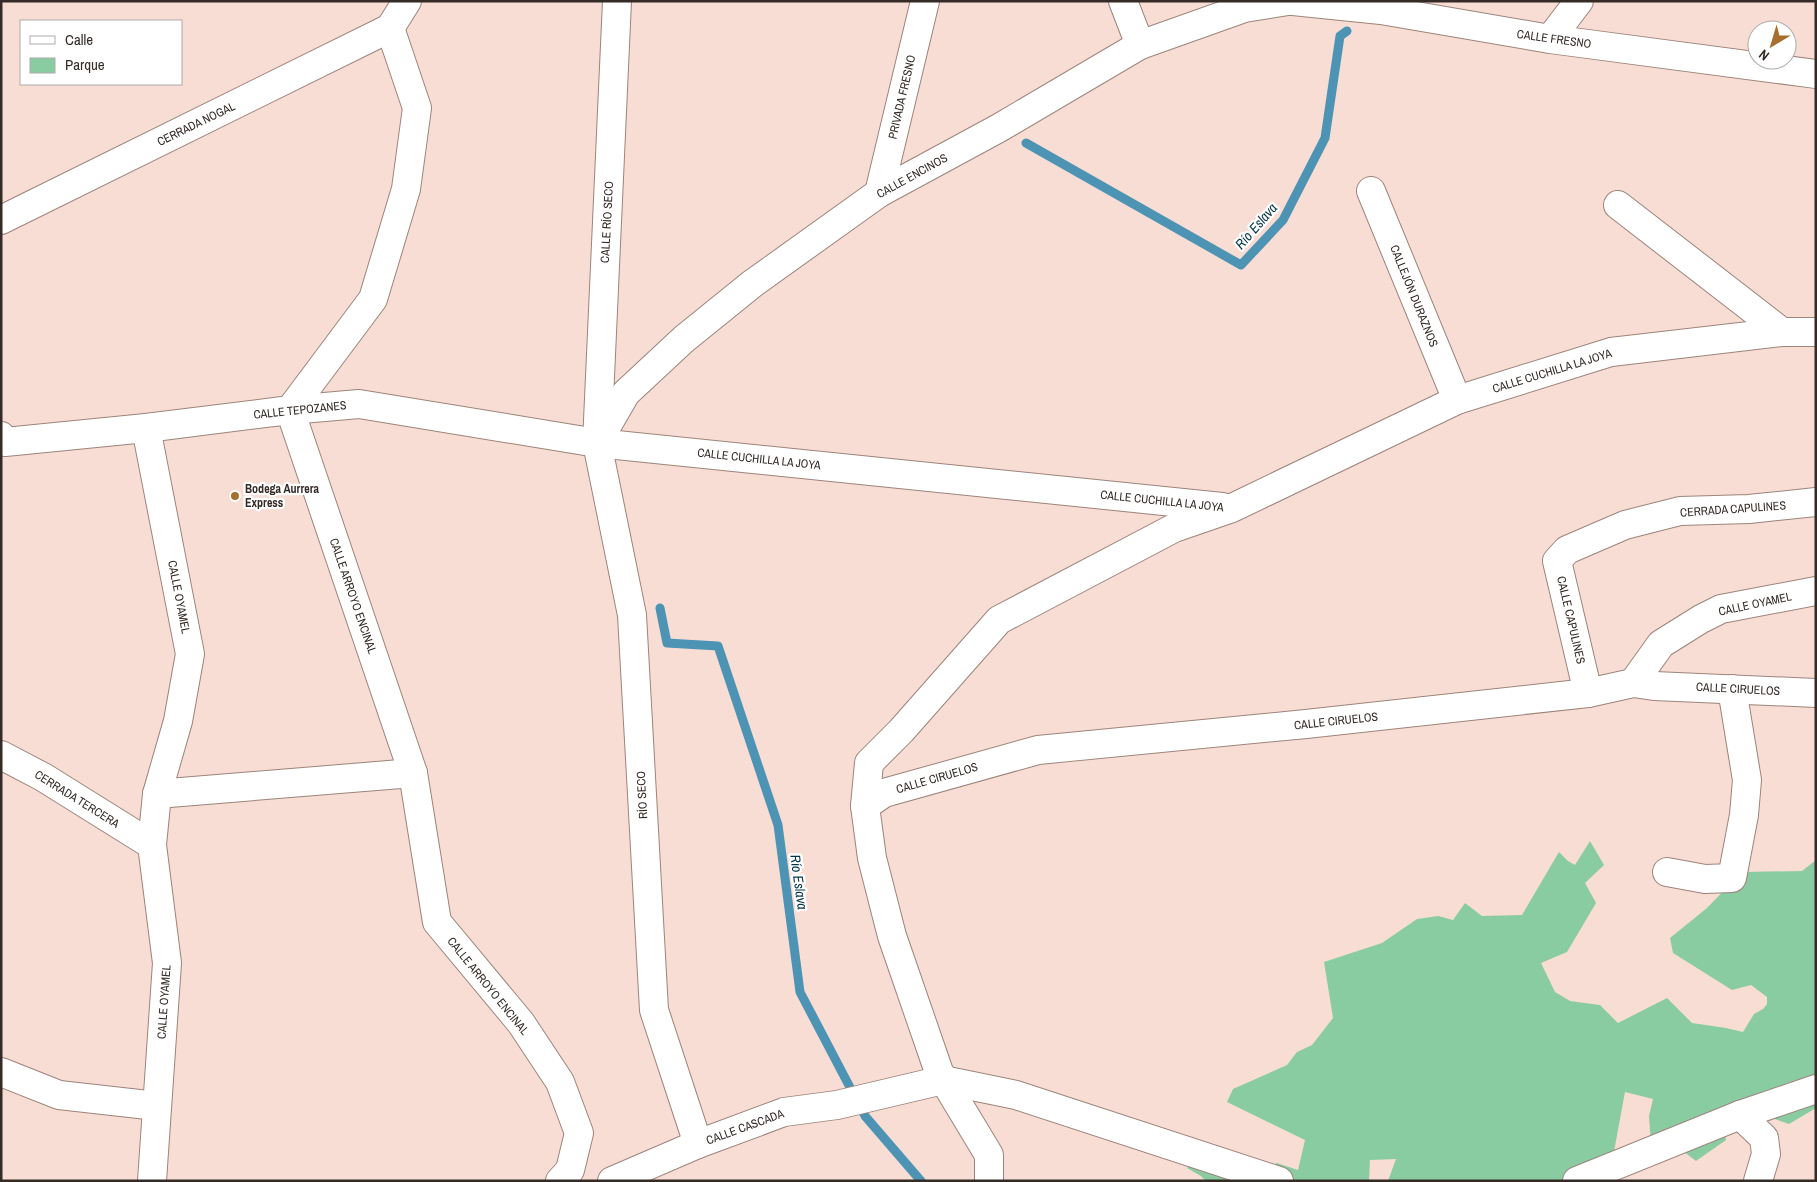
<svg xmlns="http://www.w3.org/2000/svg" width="1817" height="1182" font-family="'Archivo Narrow',sans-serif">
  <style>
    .green { fill: #8acca1 }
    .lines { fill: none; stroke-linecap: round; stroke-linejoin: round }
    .stream { stroke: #4c93b4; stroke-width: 9 }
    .minor-casing { stroke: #9c847b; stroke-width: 30 }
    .tertiary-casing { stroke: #9c847b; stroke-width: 30 }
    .minor { stroke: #fff; stroke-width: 28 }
    .tertiary { stroke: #fff; stroke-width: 28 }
    .poi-dot { fill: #a76f2d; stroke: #fff; stroke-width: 2 }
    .labels { text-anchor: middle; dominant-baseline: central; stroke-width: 4.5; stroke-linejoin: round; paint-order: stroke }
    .street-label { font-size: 12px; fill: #342b27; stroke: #fff }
    .poi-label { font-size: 12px; font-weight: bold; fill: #342b27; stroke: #fff; text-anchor: start }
    .water-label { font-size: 14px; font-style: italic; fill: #05364a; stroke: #fff }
  </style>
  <rect width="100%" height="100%" fill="#f8ddd4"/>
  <polygon class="green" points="1590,841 1604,865 1585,883 1596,903 1567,952 1541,963 1555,992 1570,1001 1600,1005 1618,1023 1667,998 1692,1023 1726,1028 1743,1032 1754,1014 1763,1009 1767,1004 1767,997 1751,985 1732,990 1673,953 1670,938 1707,908 1742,872 1802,871 1816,860 1816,1108 1789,1124 1749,1110 1724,1127 1726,1140 1696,1161 1683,1151 1651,1144 1649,1116 1653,1099 1625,1092 1613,1157 1583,1181 1388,1181 1396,1159 1370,1160 1369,1181 1206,1181 1201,1176 1187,1168 1198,1158 1254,1176 1277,1163 1298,1170 1305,1140 1227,1102 1233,1089 1287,1065 1297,1052 1312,1045 1333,1018 1324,962 1382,943 1417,919 1438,916 1453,920 1465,903 1482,916 1522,915 1559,852 1568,861 1575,865"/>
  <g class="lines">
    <g class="stream">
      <polyline points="1026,143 1241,265 1283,220 1325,138 1340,36 1347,31"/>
      <polyline points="660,608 667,643 718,646 778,825 800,992 865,1116 921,1181"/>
    </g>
    <defs>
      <g id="minor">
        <polyline points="617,1 597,443 632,615 654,1010 698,1144"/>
        <polyline points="1123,1 1140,45"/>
        <polyline points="390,28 417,108 406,189 373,299 290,410 413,773 437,922 521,1023 560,1082 579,1133 570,1170 560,1181"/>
        <polyline points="390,28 407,1"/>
        <polyline points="1550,39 1579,1"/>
        <polyline points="1371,191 1457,400"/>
        <polyline points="879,193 925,1"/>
        <polyline points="1618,205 1782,332"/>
        <polyline points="1,220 390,28"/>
        <polyline points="146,428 190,654 178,721 157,794 152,845 167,963 152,1181"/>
        <polyline points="597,443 1222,507"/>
        <polyline points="1633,683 1661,644 1701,619 1721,609 1816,591"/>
        <polyline points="1588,693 1557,561 1567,550 1625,525 1680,511 1749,509 1816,502"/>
        <polyline points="1,755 43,777 152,845"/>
        <polyline points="157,794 413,773"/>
        <polyline points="865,806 884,793 1038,750 1306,724 1588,693 1633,683 1654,686 1816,693"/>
        <polyline points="1667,872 1705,879 1732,878 1744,815 1747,780 1732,689"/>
        <polyline points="1,1072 59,1095 157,1106"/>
        <polyline points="1740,1115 1816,1089"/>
        <polyline points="612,1181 698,1144 784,1112 837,1105 943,1080 1016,1095 1279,1181"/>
        <polyline points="989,1181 989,1155 939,1072 892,936 872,858 865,806 869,763 901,731 999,620 1174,528 1232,508 1457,400 1611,352 1782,332 1816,332"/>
        <polyline points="1577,1181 1740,1115 1764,1138 1766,1154 1758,1181"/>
      </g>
      <g id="tertiary">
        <polyline points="1293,1 1381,10 1550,39 1816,74"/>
        <polyline points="1,436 5,442 146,428 290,410 359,404 597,443 626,393 684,339 752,284 879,193 999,128 1140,45 1244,8 1288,1"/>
      </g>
    </defs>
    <use href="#minor" class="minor-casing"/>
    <use href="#tertiary" class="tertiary-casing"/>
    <use href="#minor" class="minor"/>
    <use href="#tertiary" class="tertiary"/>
  </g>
  <circle class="poi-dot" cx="235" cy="496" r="5"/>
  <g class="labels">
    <g class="street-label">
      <text transform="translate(1554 39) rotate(8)">CALLE FRESNO</text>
      <text transform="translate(902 97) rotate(-77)">PRIVADA FRESNO</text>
      <text transform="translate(196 124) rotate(-26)">CERRADA NOGAL</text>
      <text transform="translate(912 176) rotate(-29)">CALLE ENCINOS</text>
      <text transform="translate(607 222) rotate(-87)">CALLE RÍO SECO</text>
      <text transform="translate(1414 296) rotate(68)">CALLEJÓN DURAZNOS</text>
      <text transform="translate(1552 371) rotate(-17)">CALLE CUCHILLA LA JOYA</text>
      <text transform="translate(300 410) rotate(-6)">CALLE TEPOZANES</text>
      <text transform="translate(759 459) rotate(6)">CALLE CUCHILLA LA JOYA</text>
      <text transform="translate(1162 501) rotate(6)">CALLE CUCHILLA LA JOYA</text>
      <text transform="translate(1733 509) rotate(-4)">CERRADA CAPULINES</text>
      <text transform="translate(353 596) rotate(71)">CALLE ARROYO ENCINAL</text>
      <text transform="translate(179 597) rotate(79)">CALLE OYAMEL</text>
      <text transform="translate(1755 604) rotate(-12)">CALLE OYAMEL</text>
      <text transform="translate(1571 620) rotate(77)">CALLE CAPULINES</text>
      <text transform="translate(1738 689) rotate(3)">CALLE CIRUELOS</text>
      <text transform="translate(1336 721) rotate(-6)">CALLE CIRUELOS</text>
      <text transform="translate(937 778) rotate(-16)">CALLE CIRUELOS</text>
      <text transform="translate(642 795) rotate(-93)">RÍO SECO</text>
      <text transform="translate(77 799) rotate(32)">CERRADA TERCERA</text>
      <text transform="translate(488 986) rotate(51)">CALLE ARROYO ENCINAL</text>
      <text transform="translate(164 1002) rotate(-86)">CALLE OYAMEL</text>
      <text transform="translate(745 1127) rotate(-20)">CALLE CASCADA</text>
    </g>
    <g class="poi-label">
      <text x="245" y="489">Bodega Aurrera<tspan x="245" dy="14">Express</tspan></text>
    </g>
    <g class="water-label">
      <text transform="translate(1256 226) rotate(-49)">Río Eslava</text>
      <text transform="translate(799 882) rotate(82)">Río Eslava</text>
    </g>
  </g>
  <rect width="1817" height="1182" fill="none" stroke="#342b27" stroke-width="5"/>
  <rect x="20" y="20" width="162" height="65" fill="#ffffff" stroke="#aeaaa9"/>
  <rect x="30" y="36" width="25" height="8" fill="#ffffff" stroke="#aeaaa9"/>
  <text x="65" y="45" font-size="15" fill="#342b27">Calle</text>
  <rect x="30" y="58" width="25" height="15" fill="#8acca1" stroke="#aeaaa9"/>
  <text x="65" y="70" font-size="15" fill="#342b27">Parque</text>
  <g transform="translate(1772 45) rotate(218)"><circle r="24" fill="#ffffff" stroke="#aeaaa9"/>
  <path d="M0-4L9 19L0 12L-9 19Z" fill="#a76f2d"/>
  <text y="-8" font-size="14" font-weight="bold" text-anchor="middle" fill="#342b27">N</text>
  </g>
</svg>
